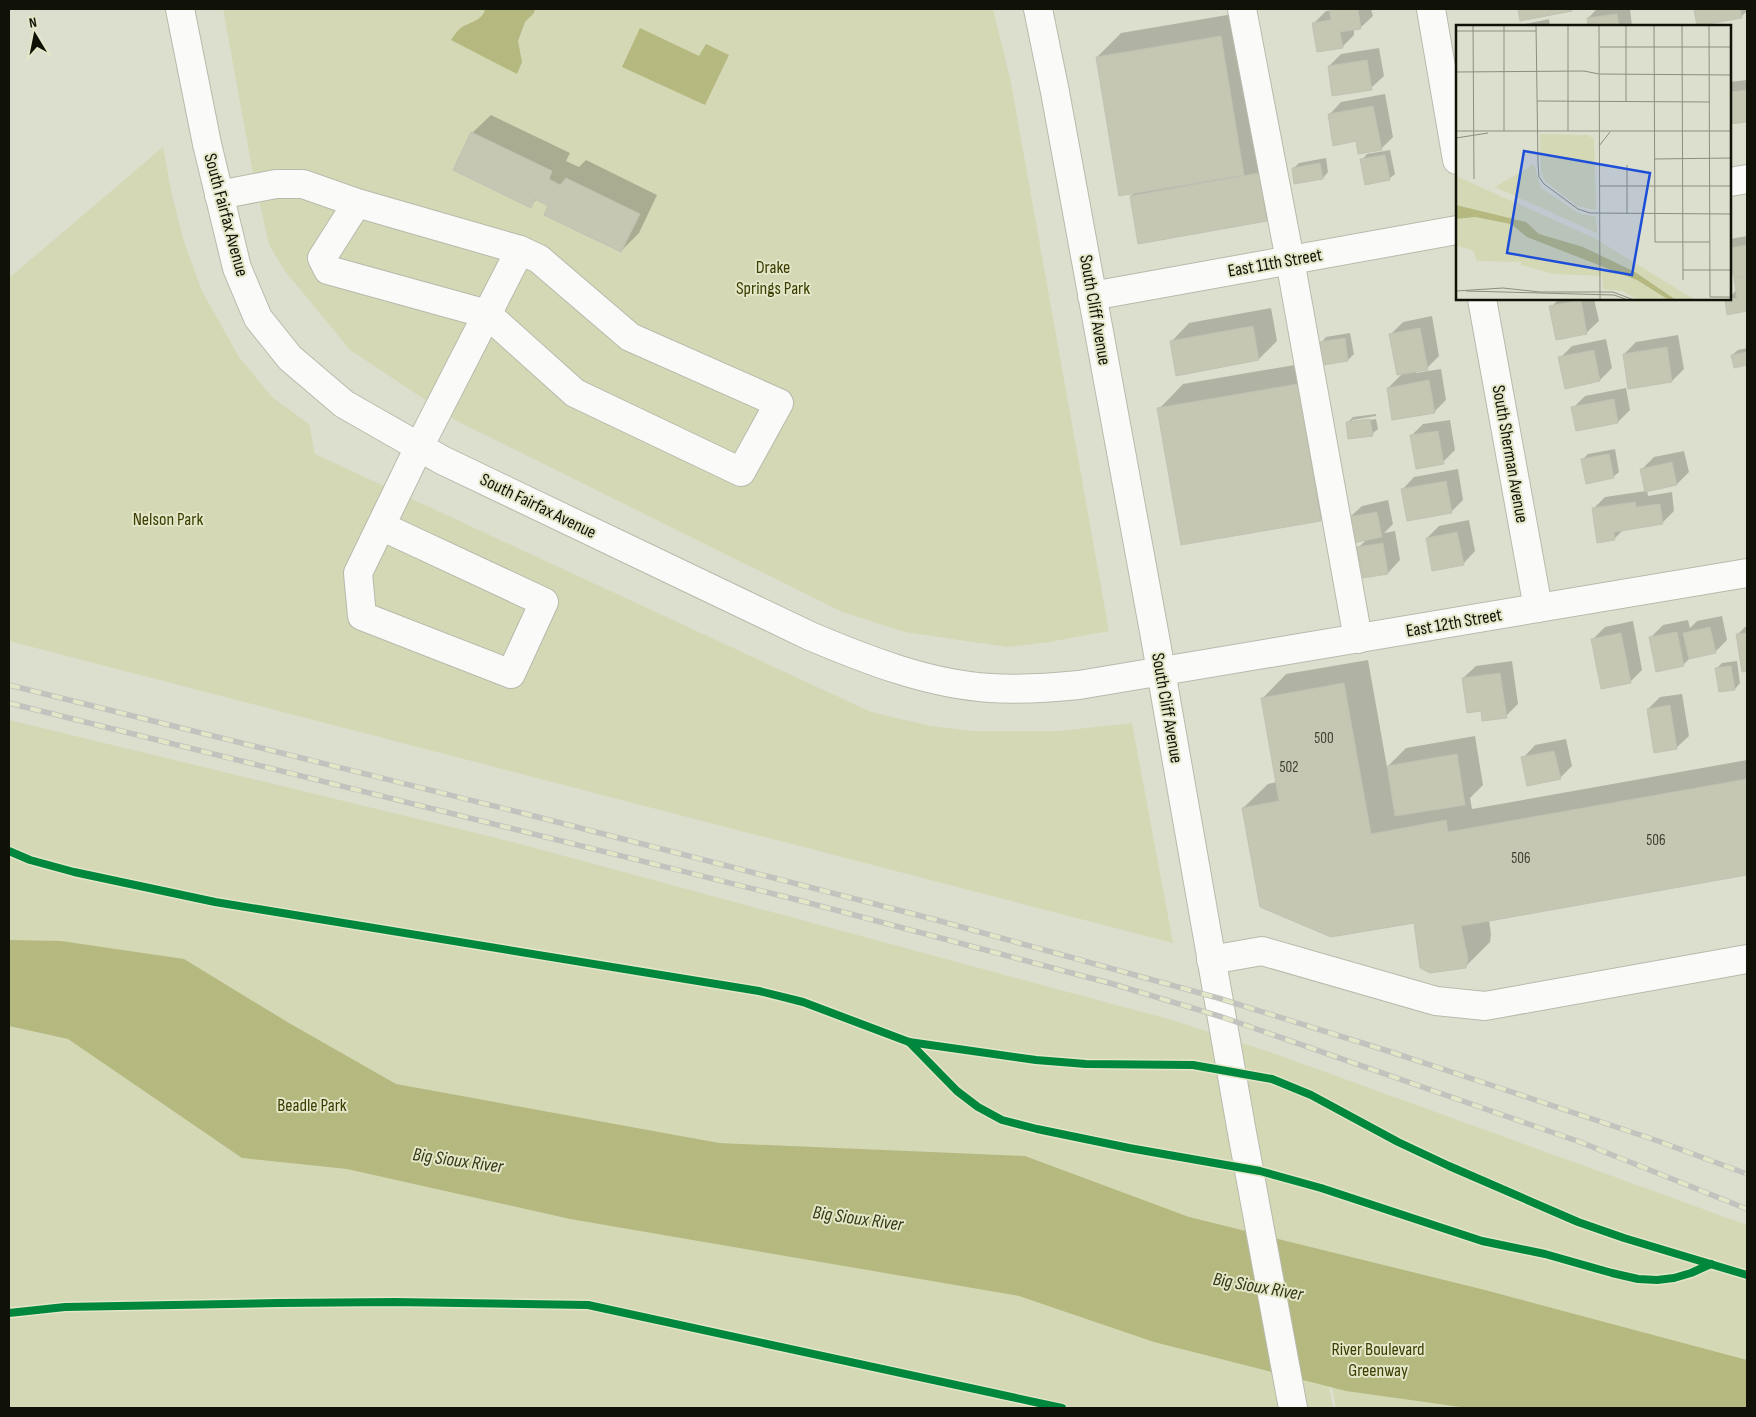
<svg xmlns="http://www.w3.org/2000/svg" width="1756" height="1417" font-family="'Sofia Sans Condensed',sans-serif">
  <style>
    .green { fill: #d4d8b5 }
    .water { fill: #b5b980 }
    .shadow { fill: #0003 }
    .building { fill: #c5c7b2; stroke: #c0c2b4 }
    .lines { fill: none; stroke-linecap: round; stroke-linejoin: round }
    .minor-casing { stroke: #b8baac; stroke-width: 30 }
    .major-casing { stroke: #b8baac; stroke-width: 30 }
    .minor { stroke: #fafaf8; stroke-width: 28 }
    .major { stroke: #fafaf8; stroke-width: 28 }
    .rail-casing { stroke: #c2c2be; stroke-width: 5.5 }
    .rail { stroke: #e3e6c7; stroke-width: 4; stroke-dasharray: 11; stroke-linecap: butt }
    .cycleway-casing { stroke: #e3e6c7; stroke-width: 11 }
    .cycleway { stroke: #00873e; stroke-width: 8 }
    .labels { text-anchor: middle; dominant-baseline: central; stroke-width: 4; stroke-linejoin: round; paint-order: stroke }
    .number-label { font-size: 15px; fill: #3e4032 }
    .street-label { font-size: 18px; fill: #101107; stroke: #e3e6c7 }
    .park-label { font-size: 18px; fill: #3b3d00; stroke: #e3e6c7 }
    .water-label { font-size: 19px; font-style: italic; fill: #343615; stroke: #e3e6c7 }
    .inset-road { fill: none; stroke: #8b8d7e; stroke-width: 1 }
    .view { fill: #1d4ed8; fill-opacity: 0.15; stroke: #1d4ed8; stroke-width: 2.5 }
    .inset-edge { fill: none; stroke: #101107; stroke-width: 2.5 }
  </style>
  <rect width="100%" height="100%" fill="#dddfce"/>
  <g class="green">
    <polygon points="223,9 993,9 1011,83 1109,631 1049,642 1007,647 905,632 842,612 457,421 350,350 285,271 269,245 252,168"/>
    <polygon points="163,147 172,195 184,242 202,291 239,357 272,397 309,424 315,454 871,712 931,726 974,731 1060,731 1132,723 1173,943 9,641 9,278"/>
    <polygon points="9,720 505,840 1172,1020 1270,1052 1747,1225 1747,1408 1336,1408 1305,1251 1333,1408 9,1408"/>
  </g>
  <g class="water">
    <path d="M485 9H535L534 13 525 22 518 41 522 62 517 74 451 40C454 35 458 30 462 27 471 22 483 20 485 9Z"/>
    <polygon points="640,28 699,56 706,44 729,55 705,105 622,67"/>
    <polygon points="9,940 61,941 184,959 289,1023 396,1084 719,1143 1025,1156 1189,1217 1485,1290 1747,1360 1747,1408 1468,1408 1346,1391 1154,1342 1019,1296 570,1219 347,1169 242,1158 68,1039 9,1026"/>
  </g>
  <g class="shadow">
    <polygon points="1331,9 1371,9 1373,16 1360,28 1354,29 1354,35 1342,47 1314,23 1326,11 1330,11"/>
    <polygon points="1519,9 1573,9 1521,19"/>
    <polygon points="1597,9 1630,9 1632,26 1589,26 1588,18"/>
    <polygon points="1695,9 1747,9 1747,11 1741,17 1698,25"/>
    <polygon points="1245,12 1285,201 1267,220 1131,196 1135,192 1097,57 1121,33"/>
    <polygon points="1549,19 1550,26 1515,26 1516,26"/>
    <polygon points="1379,48 1384,76 1371,88 1329,66 1341,54"/>
    <polygon points="1747,80 1747,121 1730,123 1730,82"/>
    <polygon points="1385,94 1393,137 1381,149 1357,140 1329,115 1341,102"/>
    <polygon points="491,115 570,153 566,161 579,167 586,160 657,195 639,233 621,251 550,205 537,199 530,206 472,133"/>
    <polygon points="1390,150 1395,174 1389,179 1362,160 1367,154"/>
    <polygon points="1326,158 1328,172 1323,178 1293,169 1299,163"/>
    <polygon points="1747,236 1747,310 1728,313 1726,300 1730,299 1730,297 1737,289 1732,262 1730,263 1730,239"/>
    <polygon points="1559,299 1594,299 1599,321 1586,333 1551,307"/>
    <polygon points="1271,308 1277,341 1259,359 1171,342 1189,323"/>
    <polygon points="1432,316 1439,356 1427,368 1416,371 1416,373 1441,369 1446,400 1434,412 1388,388 1403,373 1391,334 1403,322"/>
    <polygon points="1350,333 1354,354 1348,360 1322,364 1345,495 1321,519 1182,544 1159,409 1183,384 1324,360 1321,343 1326,337"/>
    <polygon points="1678,335 1684,369 1672,381 1624,354 1636,342"/>
    <polygon points="1606,339 1612,368 1600,380 1560,358 1572,346"/>
    <polygon points="1747,348 1747,364 1735,367 1732,355 1738,350"/>
    <polygon points="1626,388 1630,410 1618,422 1573,408 1585,396"/>
    <polygon points="1376,414 1376,416 1352,420 1352,423 1376,419 1378,429 1372,434 1347,423 1353,417"/>
    <polygon points="1450,420 1455,450 1443,462 1411,436 1423,424"/>
    <polygon points="1615,449 1619,472 1613,477 1582,460 1588,454"/>
    <polygon points="1684,451 1689,472 1677,484 1647,490 1648,496 1672,492 1674,511 1662,523 1624,529 1614,539 1593,509 1605,497 1646,491 1642,469 1654,457"/>
    <polygon points="1458,469 1463,500 1451,512 1402,490 1414,477"/>
    <polygon points="1388,500 1393,524 1384,533 1395,531 1400,560 1388,573 1359,547 1367,539 1349,518 1362,506"/>
    <polygon points="1469,520 1475,551 1463,564 1427,538 1439,526"/>
    <polygon points="1722,616 1727,640 1715,652 1691,657 1683,665 1651,637 1663,625 1688,620 1690,628 1697,621"/>
    <polygon points="1633,621 1642,670 1630,682 1593,639 1605,627"/>
    <polygon points="1747,625 1747,670 1743,670 1737,635"/>
    <polygon points="1368,660 1387,767 1406,748 1475,736 1483,785 1470,798 1472,809 1747,760 1747,874 1489,920 1491,934 1490,942 1465,967 1415,922 1243,808 1268,784 1277,782 1262,699 1286,674"/>
    <polygon points="1512,661 1518,704 1506,716 1482,709 1463,678 1476,666"/>
    <polygon points="1737,661 1740,683 1735,689 1717,668 1722,663"/>
    <polygon points="1682,694 1689,736 1676,748 1648,709 1660,697"/>
    <polygon points="1566,739 1572,766 1560,778 1523,758 1535,745"/>
  </g>
  <g class="building">
    <polygon points="1329,9 1358,9 1361,29 1340,32 1343,48 1317,52 1312,23 1331,20"/>
    <polygon points="1518,9 1572,9 1572,11 1520,21"/>
    <polygon points="1694,9 1740,9 1742,18 1697,26"/>
    <polygon points="1617,14 1619,26 1588,26 1587,18"/>
    <polygon points="1221,36 1244,175 1119,196 1096,57"/>
    <polygon points="1367,60 1372,90 1332,96 1328,66"/>
    <polygon points="1747,90 1747,122 1730,124 1730,92"/>
    <polygon points="1373,106 1382,150 1358,154 1356,141 1333,146 1328,114"/>
    <polygon points="471,132 552,171 549,179 560,185 566,178 640,214 621,252 544,215 548,206 535,199 531,208 453,170"/>
    <polygon points="1385,155 1390,180 1365,185 1360,159"/>
    <polygon points="1320,163 1323,179 1294,184 1292,168"/>
    <polygon points="1259,173 1267,221 1138,244 1130,196"/>
    <polygon points="1747,245 1747,276 1734,278 1730,264 1730,248"/>
    <polygon points="1747,276 1747,311 1727,315 1725,300 1737,298 1734,278"/>
    <polygon points="1581,300 1587,334 1556,340 1549,306"/>
    <polygon points="1253,326 1259,360 1176,376 1170,341"/>
    <polygon points="1420,328 1428,370 1397,375 1389,334"/>
    <polygon points="1345,338 1348,361 1323,365 1319,342"/>
    <polygon points="1667,347 1672,382 1628,389 1623,354"/>
    <polygon points="1594,350 1600,381 1565,389 1558,357"/>
    <polygon points="1747,352 1747,365 1734,368 1731,355"/>
    <polygon points="1429,380 1435,413 1392,420 1387,388"/>
    <polygon points="1298,384 1321,521 1181,545 1157,408"/>
    <polygon points="1614,399 1618,423 1576,431 1571,407"/>
    <polygon points="1370,419 1373,436 1348,439 1346,422"/>
    <polygon points="1438,431 1444,464 1416,469 1410,435"/>
    <polygon points="1609,454 1614,478 1586,484 1581,459"/>
    <polygon points="1672,462 1677,485 1645,492 1640,469"/>
    <polygon points="1446,481 1452,513 1407,521 1401,489"/>
    <polygon points="1635,502 1636,507 1660,504 1663,524 1614,532 1615,540 1597,543 1592,508"/>
    <polygon points="1377,512 1382,537 1353,543 1348,517"/>
    <polygon points="1457,532 1464,565 1432,571 1426,538"/>
    <polygon points="1383,543 1388,574 1363,578 1357,547"/>
    <polygon points="1710,627 1716,653 1689,659 1683,633"/>
    <polygon points="1677,632 1684,666 1656,672 1649,637"/>
    <polygon points="1621,633 1631,683 1601,689 1591,639"/>
    <polygon points="1747,633 1747,671 1742,672 1736,634"/>
    <polygon points="1731,666 1735,690 1719,692 1715,668"/>
    <polygon points="1500,673 1507,718 1482,721 1481,711 1467,713 1462,678"/>
    <polygon points="1344,683 1371,834 1446,820 1448,832 1747,779 1747,875 1461,926 1468,959 1466,968 1430,973 1420,968 1414,923 1331,937 1260,907 1242,808 1279,801 1261,698"/>
    <polygon points="1670,705 1677,749 1654,753 1647,709"/>
    <polygon points="1554,751 1561,779 1527,786 1521,757"/>
    <polygon points="1457,754 1465,805 1395,816 1387,766"/>
  </g>
  <g class="lines">
    <defs>
      <g id="minor">
        <path d="M180 9 207 144 237 268 258 318 290 358 344 404 442 460 810 636C867 660 928 684 990 688 1020 690 1049 688 1079 685L1747 573"/>
        <polyline points="1242,9 1290,260 1358,639"/>
        <polyline points="1431,9 1457,160"/>
        <polyline points="1730,182 1747,179"/>
        <polyline points="219,195 276,184 303,184 357,203 520,250 539,259 630,337 779,403 741,472 575,393 487,314 328,270 322,258 357,203"/>
        <polyline points="1092,296 1457,230"/>
        <polyline points="1482,299 1538,608"/>
        <polyline points="381,526 544,602 511,674 362,616 358,573 419,447 520,250"/>
        <polyline points="1211,960 1262,951 1436,1001 1485,1006 1747,959"/>
      </g>
      <polyline id="major" points="1038,9 1055,92 1155,637 1241,1127 1293,1408"/>
    </defs>
    <use href="#minor" class="minor-casing"/>
    <use href="#major" class="major-casing"/>
    <use href="#minor" class="minor"/>
    <use href="#major" class="major"/>
    <defs>
      <g id="rail">
        <polyline points="9,685 526,814 929,918 1218,998 1388,1051 1497,1087 1658,1141 1747,1174"/>
        <polyline points="9,703 798,900 1113,984 1222,1017 1580,1142 1747,1209"/>
      </g>
    </defs>
    <use href="#rail" class="rail-casing"/>
    <use href="#rail" class="rail"/>
    <defs>
      <g id="cycleway">
        <polyline points="9,851 30,860 74,872 215,902 759,991 803,1002 909,1042 1036,1060 1086,1064 1193,1065 1272,1079 1311,1095 1398,1142 1449,1166 1578,1222 1624,1238 1747,1275"/>
        <polyline points="909,1042 957,1091 978,1107 1002,1120 1037,1129 1129,1148 1260,1171 1321,1188 1482,1241 1545,1254 1612,1273 1638,1279 1657,1280 1674,1278 1691,1273 1711,1264"/>
        <polyline points="9,1313 65,1307 278,1303 394,1302 588,1305 1062,1408"/>
      </g>
    </defs>
    <use href="#cycleway" class="cycleway-casing"/>
    <use href="#cycleway" class="cycleway"/>
  </g>
  <g class="labels">
    <g class="number-label">
      <text x="1324" y="738">500</text>
      <text x="1289" y="767">502</text>
      <text x="1656" y="840">506</text>
      <text x="1521" y="858">506</text>
    </g>
    <g class="street-label">
      <text transform="translate(226 215) rotate(75)">South Fairfax Avenue</text>
      <text transform="translate(1275 263) rotate(-10)">East 11th Street</text>
      <text transform="translate(1095 310) rotate(80)">South Cliff Avenue</text>
      <text transform="translate(1510 454) rotate(80)">South Sherman Avenue</text>
      <text transform="translate(538 506) rotate(26)">South Fairfax Avenue</text>
      <text transform="translate(1454 623) rotate(-10)">East 12th Street</text>
      <text transform="translate(1167 708) rotate(80)">South Cliff Avenue</text>
    </g>
    <g class="park-label">
      <text x="773" y="267">Drake<tspan x="773" dy="21">Springs Park</tspan></text>
      <text x="168" y="519">Nelson Park</text>
      <text x="312" y="1105">Beadle Park</text>
      <text x="1378" y="1349">River Boulevard<tspan x="1378" dy="21">Greenway</tspan></text>
    </g>
    <g class="water-label">
      <text transform="translate(458 1161) rotate(8)">Big Sioux River</text>
      <text transform="translate(858 1219) rotate(8)">Big Sioux River</text>
      <text transform="translate(1258 1287) rotate(10)">Big Sioux River</text>
    </g>
  </g>
  <g transform="translate(1456 25)">
    <rect width="275" height="275" fill="#dddfce"/>
    <path d="M84 109 132 110 138 114 140 185 121 181 89 156 85 147ZM78 139 85 163 122 188 140 192 141 208 39 162ZM0 151 140 214 239 275H182L166 266 147 264 146 251 98 249 65 240V237L21 236 17 225 0 221Z" fill="#d4d8b5"/>
    <path d="M0 180 70 197 83 209 127 222 179 247 220 275H213L181 255 71 212 55 199 19 192 0 194Z" fill="#b5b980"/>
    <path class="inset-road" d="M17 0 18 154M48 0V106M80 0 82 139 83 152 88 159 122 184 134 188 275 189M143 0 144 275M198 0 199 217H254M226 0 227 255M253 0 254 272H275M0 6H80M144 22H275M0 47 128 46 143 49M144 49 275 50M81 76 254 77M170 77V0M0 106H275M112 106V0M0 113 32 108M143 121 154 107M198 134 275 133M171 140V189M144 161H275M227 245H275M0 266 47 263 84 267H157L178 275M10 266 158 270 172 275"/>
    <path class="view" d="M68 126 194 148 176 250 51 228Z"/>
    <rect width="275" height="275" class="inset-edge"/>
  </g>
  <rect width="1756" height="1417" fill="none" stroke="#101107" stroke-width="20"/>
  <g transform="translate(35 35) rotate(350)" stroke="#e3e6c7" stroke-width="4" paint-order="stroke">
  <path d="M0-4L9 19L0 12L-9 19Z" fill="#101107"/>
  <text y="-8" font-size="14" font-weight="bold" text-anchor="middle" fill="#101107">N</text>
  </g>
</svg>
